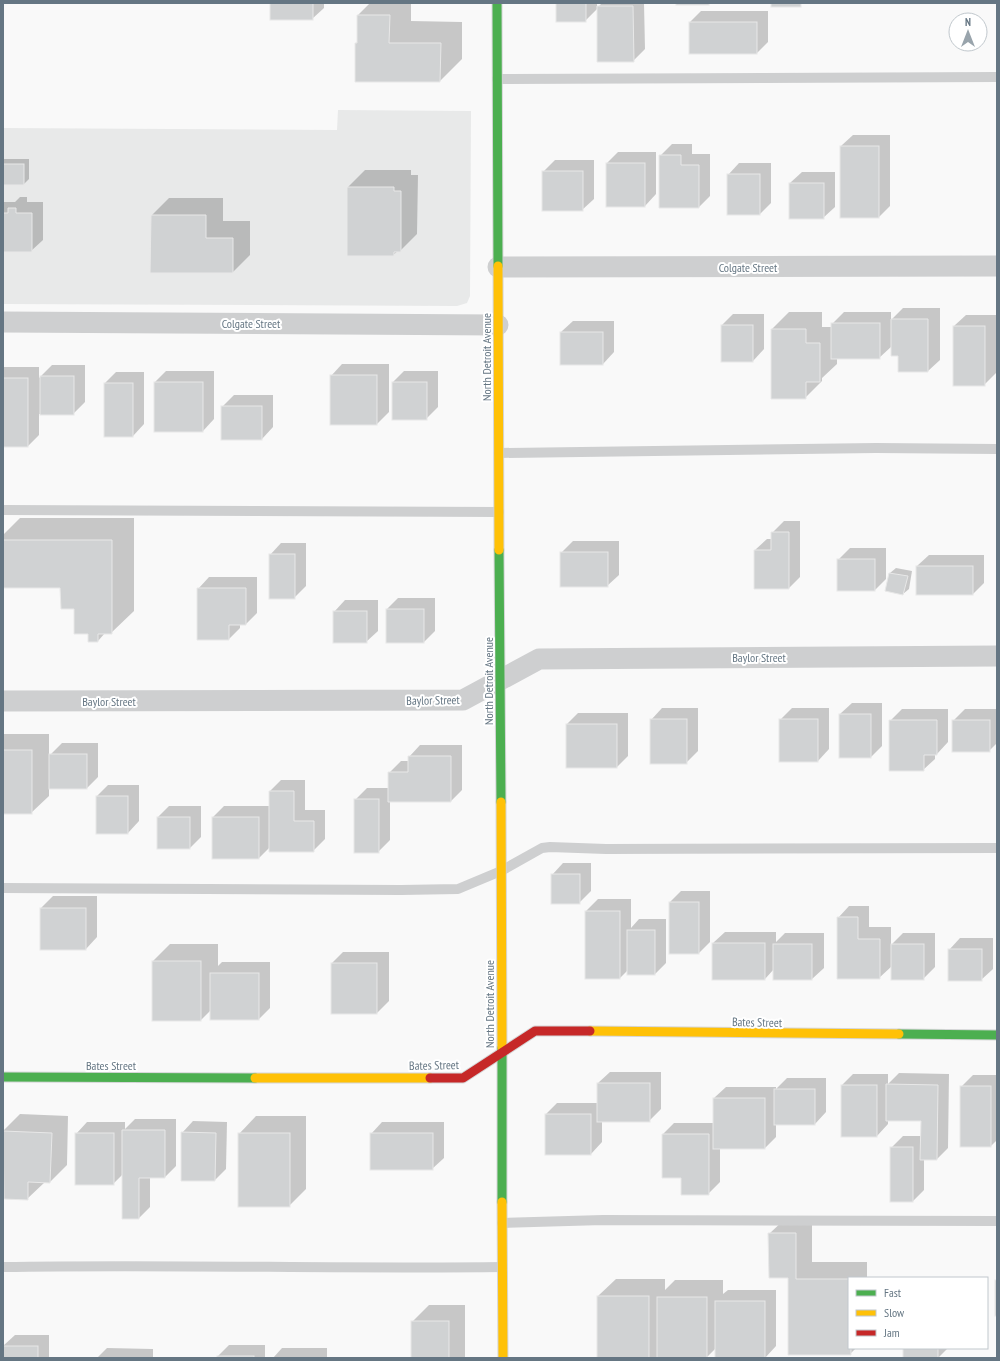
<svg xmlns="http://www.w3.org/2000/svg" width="1000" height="1361" font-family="'PT Sans Narrow',sans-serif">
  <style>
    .built { fill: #e8e9e9 }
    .shadow { fill: #0003 }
    .building { fill: #d0d2d3; stroke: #e8e8e8 }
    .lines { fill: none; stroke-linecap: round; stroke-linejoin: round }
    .fast-casing { stroke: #d5d6d7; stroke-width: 11 }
    .slow-casing { stroke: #d5d6d7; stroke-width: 11 }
    .jam-casing { stroke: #d5d6d7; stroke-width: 11 }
    .lane { stroke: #cecfd0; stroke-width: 10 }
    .street { stroke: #cecfd0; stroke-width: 21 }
    .fast { stroke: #4caf50; stroke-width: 9 }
    .slow { stroke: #ffc107; stroke-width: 9 }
    .jam { stroke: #c62828; stroke-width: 9 }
    .labels { text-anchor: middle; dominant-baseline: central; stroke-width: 4; stroke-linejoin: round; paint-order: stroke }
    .street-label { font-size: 12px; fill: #657683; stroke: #fff }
  </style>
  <rect width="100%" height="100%" fill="#f9f9f9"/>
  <polygon class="built" points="338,110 471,111 470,296 467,303 457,306 3,304 3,128 337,130"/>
  <g class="shadow">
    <polygon points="271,3 324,3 324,8 312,19"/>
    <polygon points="370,3 411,3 411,21 462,22 462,59 440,81 356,43 358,42 358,15"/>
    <polygon points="557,3 597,3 597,8 602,3 644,3 645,49 633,61 598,8 585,21"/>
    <polygon points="701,11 768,11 768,42 757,53 690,22"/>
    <polygon points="853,135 890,135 890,206 879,217 841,146"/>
    <polygon points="672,144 692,144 692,154 710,154 710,196 699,207 660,156"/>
    <polygon points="618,152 656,152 656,194 645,206 607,163"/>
    <polygon points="3,159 29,159 29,179 24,184 3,184"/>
    <polygon points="555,160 594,160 594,199 582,210 543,172"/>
    <polygon points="739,163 771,163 771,203 760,214 728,175"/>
    <polygon points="365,170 411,170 411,175 418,175 417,234 400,251 398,251 393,255 348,187"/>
    <polygon points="802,172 835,172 835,207 823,218 790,183"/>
    <polygon points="20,197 27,197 27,202 43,202 43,240 31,251 3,251 3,202 15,202"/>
    <polygon points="169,198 223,198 223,221 250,221 250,255 233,272 152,215"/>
    <polygon points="903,308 940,308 940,360 928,371 899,371 899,355 892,346 879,358 837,358 837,364 822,378 822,381 805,398 772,329 789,312 822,312 822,327 832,327 832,324 844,312 891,312 891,320"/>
    <polygon points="733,314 764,314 764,349 753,361 722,325"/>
    <polygon points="966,315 996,315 996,373 984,385 954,326"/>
    <polygon points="573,321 614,321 614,352 603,364 561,332"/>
    <polygon points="342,364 389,364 389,412 377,424 331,424 331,376"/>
    <polygon points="52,365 85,365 85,402 73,414 39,414 39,435 28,446 3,446 3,367 39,367 39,378"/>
    <polygon points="166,371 214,371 214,419 203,431 155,382"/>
    <polygon points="404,371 438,371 438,407 426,419 393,382"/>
    <polygon points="116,372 144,372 144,424 133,436 105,383"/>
    <polygon points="234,395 273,395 273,427 262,439 222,407"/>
    <polygon points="20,518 134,518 134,611 111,633 105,633 98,641 89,633 75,608 60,587 3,587 3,535"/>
    <polygon points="784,521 800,521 800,577 789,588 755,550 767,539 772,539 772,533"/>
    <polygon points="573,541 619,541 619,575 607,586 561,553"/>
    <polygon points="281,543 306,543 306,586 294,598 270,555"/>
    <polygon points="850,548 886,548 886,579 875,590 838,560"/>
    <polygon points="929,555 984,555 984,583 973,594 917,566"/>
    <polygon points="896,568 912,571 909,589 903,594 886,590 890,573"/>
    <polygon points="209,577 257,577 257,613 246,624 240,624 240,628 229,639 198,589"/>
    <polygon points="398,598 435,598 435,631 424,642 387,609"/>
    <polygon points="345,600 378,600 378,631 366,642 334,612"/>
    <polygon points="852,703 882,703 882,746 871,757 840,714"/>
    <polygon points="662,708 698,708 698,751 686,763 651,720"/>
    <polygon points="792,708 829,708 829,749 818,761 780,720"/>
    <polygon points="902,709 948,709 948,742 937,754 935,754 935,759 923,770 890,721"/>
    <polygon points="965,709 997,709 997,743 989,751 953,721"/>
    <polygon points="578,713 628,713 628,756 617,767 567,724"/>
    <polygon points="3,734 49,734 49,756 62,743 98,743 98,777 87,788 49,788 49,796 31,813 3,813"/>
    <polygon points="420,745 462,745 462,790 451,801 390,801 390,840 378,852 355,800 367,788 389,788 389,773 401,761 409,761 409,757"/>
    <polygon points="281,780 305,780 305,810 325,810 325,839 313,851 270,847 259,858 213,817 224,806 270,806 270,791"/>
    <polygon points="108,785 139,785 139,821 128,833 97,796"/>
    <polygon points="169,806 201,806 201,837 190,848 158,817"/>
    <polygon points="563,863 591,863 591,891 579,903 552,875"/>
    <polygon points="681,891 710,891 710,942 699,953 670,902"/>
    <polygon points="53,896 97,896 97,937 86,949 41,949 41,908"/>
    <polygon points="598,899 631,899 631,928 639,919 666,919 666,963 655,974 628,970 620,978 586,978 586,911"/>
    <polygon points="849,906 869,906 869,927 891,927 891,945 903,933 935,933 935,967 923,979 892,966 879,978 838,918"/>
    <polygon points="725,932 776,932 776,942 785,933 824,933 824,968 812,979 774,979 774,969 765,979 713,943"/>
    <polygon points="960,938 993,938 993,969 981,980 949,950"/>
    <polygon points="170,944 218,944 218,966 222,962 270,962 270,1008 259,1019 211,1010 201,1020 153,1020 153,961"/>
    <polygon points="343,952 389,952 389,1001 377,1013 332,1013 332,963"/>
    <polygon points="610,1072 661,1072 661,1109 649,1121 602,1121 602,1142 591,1154 546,1154 546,1114 557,1103 598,1103 598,1083"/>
    <polygon points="899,1073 949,1074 948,1148 937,1159 924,1159 924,1190 913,1201 891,1148 903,1136 922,1136 922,1120 888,1120 888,1124 877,1136 842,1085 853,1074 888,1074 888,1084"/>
    <polygon points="973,1075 997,1075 997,1140 991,1146 961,1087"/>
    <polygon points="787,1078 826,1078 826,1112 815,1124 776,1124 776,1137 765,1148 720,1148 720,1182 708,1194 682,1177 663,1134 674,1123 714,1123 714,1098 726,1087 776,1087 776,1089"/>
    <polygon points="20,1114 68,1116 67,1165 50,1182 45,1182 27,1199 6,1181 3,1181 3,1131"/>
    <polygon points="256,1116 306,1116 306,1189 289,1206 239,1134"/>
    <polygon points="135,1119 176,1119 176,1166 165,1177 150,1177 150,1207 139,1218 123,1174 113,1184 76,1134 87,1122 125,1122 125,1129"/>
    <polygon points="193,1121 227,1122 226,1169 215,1180 182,1133"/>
    <polygon points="382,1122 444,1122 444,1158 432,1169 371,1134"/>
    <polygon points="787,1217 812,1217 812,1262 867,1262 867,1278 849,1278 849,1348 856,1348 850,1354 789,1277 769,1234"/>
    <polygon points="616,1279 665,1279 665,1290 675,1280 723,1280 723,1294 728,1290 776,1290 776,1346 765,1358 716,1348 706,1358 598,1358 598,1296"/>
    <polygon points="429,1305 465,1305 465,1358 412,1358 412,1322"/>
    <polygon points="15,1335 49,1335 49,1358 3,1358 3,1346"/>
    <polygon points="229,1345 265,1345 265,1358 218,1358 218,1356"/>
    <polygon points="107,1348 153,1349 153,1358 97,1358"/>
    <polygon points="282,1348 327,1348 327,1358 273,1358"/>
    <polygon points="904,1348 948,1348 938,1358 904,1358"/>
  </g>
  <g class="building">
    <rect x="270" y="3" width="43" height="17"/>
    <rect x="556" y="3" width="30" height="19"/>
    <rect x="676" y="3" width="33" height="2"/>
    <rect x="771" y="3" width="30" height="4"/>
    <polygon points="597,6 633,6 634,62 597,62"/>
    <polygon points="357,15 390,15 389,43 441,43 440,82 355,82 355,43 357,43"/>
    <rect x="689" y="22" width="68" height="32"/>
    <rect x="840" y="146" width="39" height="72"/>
    <polygon points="659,155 681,155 681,165 699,165 699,208 659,208"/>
    <rect x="606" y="163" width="39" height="44"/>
    <rect x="3" y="164" width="21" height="21"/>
    <rect x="542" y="171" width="41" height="40"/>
    <rect x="727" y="174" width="33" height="41"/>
    <rect x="789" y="183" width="35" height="36"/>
    <polygon points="347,187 394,187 394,191 401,191 401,252 394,252 394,256 347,256"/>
    <polygon points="8,208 16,208 16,213 32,213 32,252 3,252 3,213 8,213"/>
    <polygon points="151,215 206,215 206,238 233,238 233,273 150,273"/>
    <polygon points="891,319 928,319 928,372 898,372 898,356 891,356"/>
    <rect x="831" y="323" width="49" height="36"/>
    <rect x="721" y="325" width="32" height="37"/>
    <rect x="953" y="326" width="32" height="60"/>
    <polygon points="771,329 806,329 806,343 820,343 820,382 806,382 806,399 771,399"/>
    <rect x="560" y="332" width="43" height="33"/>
    <rect x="330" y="375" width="47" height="50"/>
    <rect x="40" y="376" width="34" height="39"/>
    <rect x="3" y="378" width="25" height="69"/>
    <rect x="154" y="382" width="49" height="50"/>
    <rect x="392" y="382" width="35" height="38"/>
    <rect x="104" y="383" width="29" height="54"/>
    <rect x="221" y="406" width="41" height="34"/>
    <polygon points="771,532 789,532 789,589 754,589 754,550 771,550"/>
    <polygon points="3,540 112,540 112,634 98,634 98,642 88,642 88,634 74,634 74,609 61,609 60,588 3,588"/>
    <rect x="560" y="552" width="48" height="35"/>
    <rect x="269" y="554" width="26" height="45"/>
    <rect x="837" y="559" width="38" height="32"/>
    <rect x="916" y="566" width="57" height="29"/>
    <polygon points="889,573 908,576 903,595 885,591"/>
    <polygon points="197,588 246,588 246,625 229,625 229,640 197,640"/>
    <rect x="386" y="609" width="38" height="34"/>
    <rect x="333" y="611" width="34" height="32"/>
    <rect x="839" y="714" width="32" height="44"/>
    <rect x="650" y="719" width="37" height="45"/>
    <rect x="779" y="719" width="39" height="43"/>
    <polygon points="889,720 937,720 937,755 924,755 924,771 889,771"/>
    <rect x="952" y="720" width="38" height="32"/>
    <rect x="566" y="724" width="51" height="44"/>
    <rect x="3" y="750" width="29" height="64"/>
    <rect x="49" y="754" width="38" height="35"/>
    <polygon points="408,756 451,756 451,802 388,802 388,772 408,772"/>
    <polygon points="269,791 294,791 294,821 314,821 314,852 269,852"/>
    <rect x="96" y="796" width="32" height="38"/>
    <rect x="354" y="799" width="25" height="54"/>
    <rect x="157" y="817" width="33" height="32"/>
    <rect x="212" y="817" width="47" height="42"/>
    <rect x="551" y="874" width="29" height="30"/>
    <rect x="669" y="902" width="30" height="52"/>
    <rect x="40" y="908" width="46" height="42"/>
    <rect x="585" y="911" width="35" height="68"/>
    <polygon points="837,917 858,917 858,939 880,939 880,979 837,979"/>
    <rect x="627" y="930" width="28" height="45"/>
    <rect x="712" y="943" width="53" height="37"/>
    <rect x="773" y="944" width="39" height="36"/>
    <rect x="891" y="944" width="33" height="36"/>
    <rect x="948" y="949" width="34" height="32"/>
    <rect x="152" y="961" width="49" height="60"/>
    <rect x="331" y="963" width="46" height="51"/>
    <rect x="210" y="973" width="49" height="47"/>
    <rect x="597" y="1083" width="53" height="39"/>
    <polygon points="886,1084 938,1085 937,1160 920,1160 921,1121 886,1121"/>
    <rect x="841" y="1085" width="36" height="52"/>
    <rect x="960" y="1086" width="31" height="61"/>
    <rect x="774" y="1089" width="41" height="36"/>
    <rect x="713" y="1098" width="52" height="51"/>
    <rect x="545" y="1114" width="46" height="41"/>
    <polygon points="122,1130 165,1130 165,1178 139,1178 139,1219 122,1219"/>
    <polygon points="3,1131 52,1133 50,1183 28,1182 28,1200 4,1199"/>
    <polygon points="181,1132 216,1133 215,1181 181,1181"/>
    <rect x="75" y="1133" width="39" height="52"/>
    <rect x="238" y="1133" width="52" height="74"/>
    <rect x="370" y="1133" width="63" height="37"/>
    <polygon points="662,1134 709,1134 709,1195 681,1195 681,1178 662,1178"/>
    <rect x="890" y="1147" width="23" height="55"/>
    <polygon points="768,1233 796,1233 796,1279 849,1279 849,1348 851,1348 851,1355 788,1355 788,1278 769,1278"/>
    <rect x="995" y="1280" width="2" height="36"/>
    <rect x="597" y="1296" width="52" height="62"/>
    <rect x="657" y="1297" width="50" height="61"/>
    <rect x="715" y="1301" width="50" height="57"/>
    <rect x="411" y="1321" width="38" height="37"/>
    <rect x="3" y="1346" width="35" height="12"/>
    <rect x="903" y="1348" width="35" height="10"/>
    <rect x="217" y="1356" width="37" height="2"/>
  </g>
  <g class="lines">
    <defs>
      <g id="fast">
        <polyline points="497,3 498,266"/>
        <polyline points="499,550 501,802"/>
        <polyline points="899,1034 997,1035"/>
        <polyline points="502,1048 502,1202"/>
        <polyline points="3,1077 255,1078"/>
      </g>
      <g id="slow">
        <polyline points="498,266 499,550"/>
        <polyline points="501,802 502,1048"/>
        <polyline points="590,1031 899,1034"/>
        <polyline points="255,1078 430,1078"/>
        <polyline points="502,1202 503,1358"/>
      </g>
      <polyline id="jam" points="430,1078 463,1078 535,1031 590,1031"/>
    </defs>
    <use href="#fast" class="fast-casing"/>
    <use href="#slow" class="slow-casing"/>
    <use href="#jam" class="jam-casing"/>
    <g class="lane">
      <polyline points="497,79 997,77"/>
      <polyline points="499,453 876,448 997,449"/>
      <polyline points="3,510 499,512"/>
      <polyline points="3,888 401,890 458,889 501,871 542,848 550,847 606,849 997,848"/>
      <polyline points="502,1223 603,1220 997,1221"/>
      <path d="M3 1267C169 1264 336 1269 502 1267"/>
    </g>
    <g class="street">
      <polyline points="498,267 997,266"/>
      <polyline points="3,322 498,325"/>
      <polyline points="3,701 463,700 539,659 997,656"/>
    </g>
    <use href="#fast" class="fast"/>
    <use href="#slow" class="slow"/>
    <use href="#jam" class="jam"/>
  </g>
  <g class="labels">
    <g class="street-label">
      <text x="748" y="267">Colgate Street</text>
      <text x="251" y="323">Colgate Street</text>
      <text transform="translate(486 357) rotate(-90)">North Detroit Avenue</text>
      <text x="759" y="657">Baylor Street</text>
      <text transform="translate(488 681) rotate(-90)">North Detroit Avenue</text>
      <text transform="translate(433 700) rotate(-1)">Baylor Street</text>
      <text x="109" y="701">Baylor Street</text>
      <text transform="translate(489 1004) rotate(-90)">North Detroit Avenue</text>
      <text transform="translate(757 1022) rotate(1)">Bates Street</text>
      <text x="111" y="1065">Bates Street</text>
      <text transform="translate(434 1065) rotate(-1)">Bates Street</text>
    </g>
  </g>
  <rect width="1000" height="1361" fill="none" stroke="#657683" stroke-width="8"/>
  <rect x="848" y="1277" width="140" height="72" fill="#ffffff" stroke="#c1c8cd"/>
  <rect x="856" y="1290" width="20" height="6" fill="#4caf50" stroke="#c1c8cd"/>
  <text x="884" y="1297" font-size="12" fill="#657683">Fast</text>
  <rect x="856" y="1310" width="20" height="6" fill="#ffc107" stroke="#c1c8cd"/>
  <text x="884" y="1317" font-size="12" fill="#657683">Slow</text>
  <rect x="856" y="1330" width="20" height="6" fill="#c62828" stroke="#c1c8cd"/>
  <text x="884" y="1337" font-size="12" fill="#657683">Jam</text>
  <g transform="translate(968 32)"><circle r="19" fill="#ffffff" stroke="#c1c8cd"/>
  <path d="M0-3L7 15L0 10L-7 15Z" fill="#99a4ac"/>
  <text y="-6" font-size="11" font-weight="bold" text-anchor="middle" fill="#657683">N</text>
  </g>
</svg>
